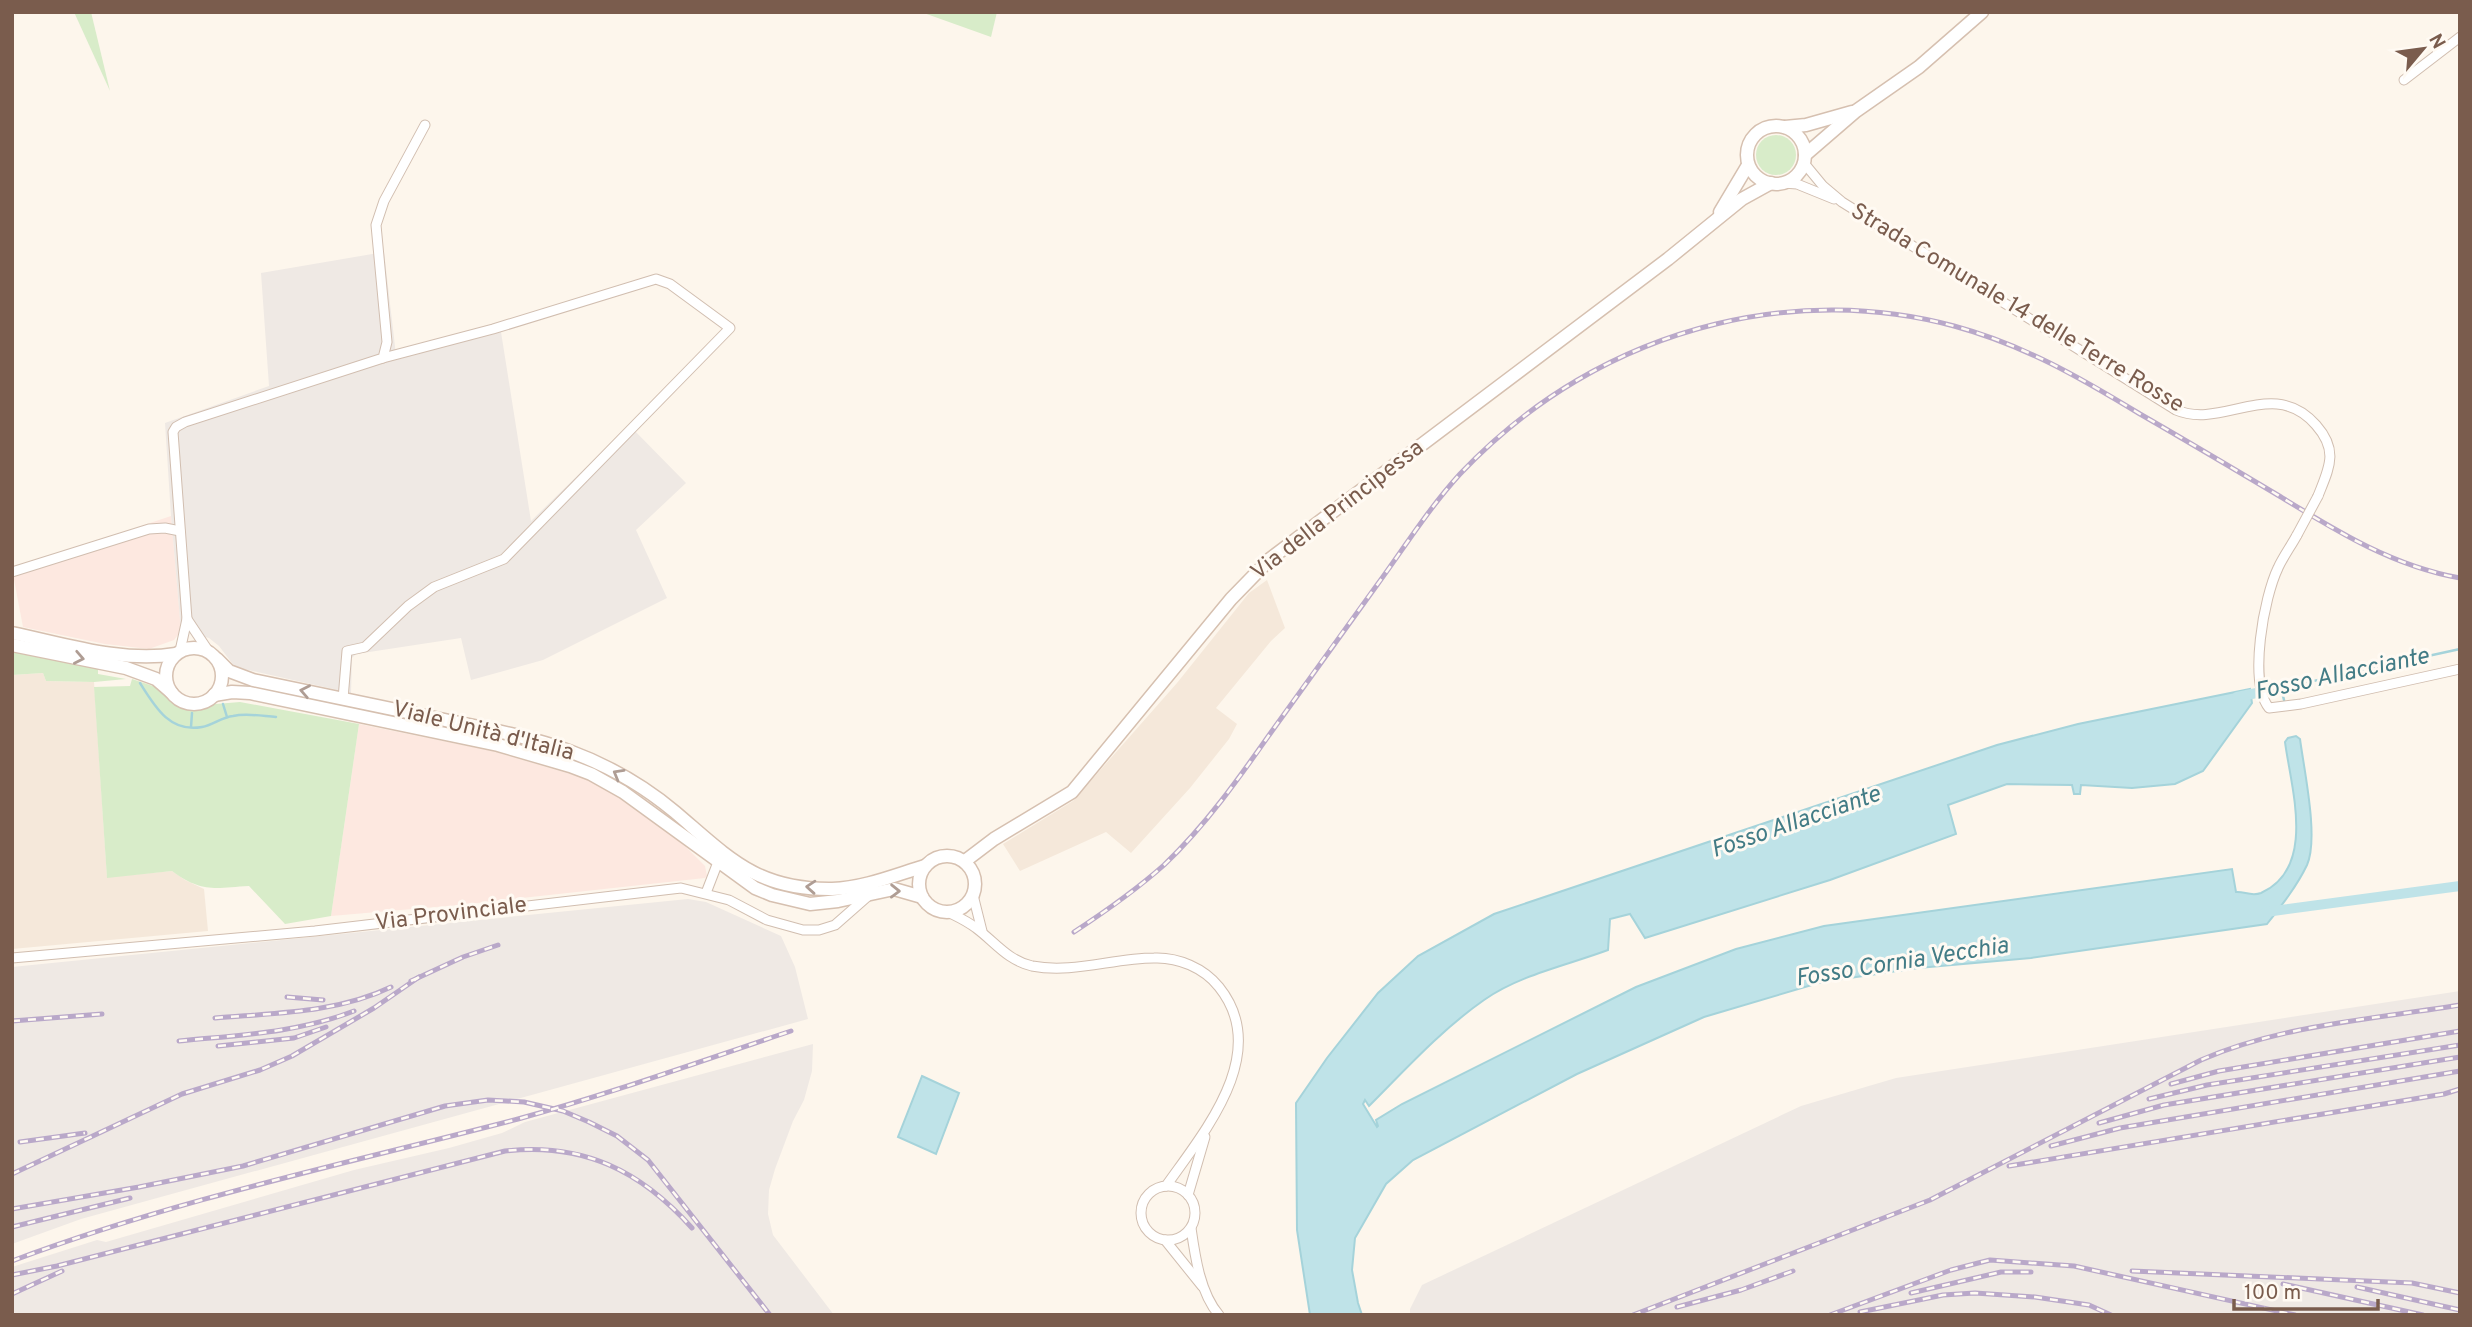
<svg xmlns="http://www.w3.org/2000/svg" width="2472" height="1327" font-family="Overpass,sans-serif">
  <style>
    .residential { fill: #f5e8da }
    .commercial { fill: #fde8e0 }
    .industrial { fill: #efe9e4 }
    .green { fill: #d8ecc9 }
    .water { fill: #bfe3e8; stroke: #a5d3da; stroke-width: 2 }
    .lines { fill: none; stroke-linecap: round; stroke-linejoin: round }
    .stream { stroke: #a5d3da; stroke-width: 2.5 }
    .canal { stroke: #bfe3e8; stroke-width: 10 }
    .street-casing { stroke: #d1beb0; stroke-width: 11 }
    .secondary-casing { stroke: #d6c0b0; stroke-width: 15 }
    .street { stroke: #fff; stroke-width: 9 }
    .secondary { stroke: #fff; stroke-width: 12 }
    .rail-casing { stroke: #b9a8c9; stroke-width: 5 }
    .rail { stroke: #fffaf3; stroke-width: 2.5; stroke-dasharray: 8; stroke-linecap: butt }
    .street-bridge-casing { stroke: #d1beb0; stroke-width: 11; stroke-linecap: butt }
    .street-bridge { stroke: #fff; stroke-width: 9 }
    .oneway { stroke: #af9d94 }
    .labels { text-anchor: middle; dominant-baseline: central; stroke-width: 6; stroke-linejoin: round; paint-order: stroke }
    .street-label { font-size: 23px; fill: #7a5c4d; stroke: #fffaf3 }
    .water-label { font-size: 24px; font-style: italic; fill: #437c86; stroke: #fffaf3 }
  </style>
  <rect width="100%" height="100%" fill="#fdf6ec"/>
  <g class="residential">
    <polygon points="1267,580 1285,628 1271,641 1216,708 1237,724 1229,739 1190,788 1131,853 1106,832 1020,871 1003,844 1073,801 1177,683 1249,593"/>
    <polygon points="43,673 46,681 94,682 107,877 172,871 185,880 204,889 208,931 12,949 12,675"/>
  </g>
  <g class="commercial">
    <polygon points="171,516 181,631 174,640 149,649 105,644 23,627 12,569"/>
    <polygon points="359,724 492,751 591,780 623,800 679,840 705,866 707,876 705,878 459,905 331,916"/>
  </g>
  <g class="industrial">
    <polygon points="384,252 396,355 501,332 531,521 629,425 686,483 636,530 667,598 543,660 471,680 461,638 356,654 352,658 351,693 235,667 219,646 209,638 181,631 171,516 165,423 269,386 261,273"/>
    <polygon points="688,899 706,902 781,936 795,967 808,1019 81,1219 12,1244 12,967"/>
    <polygon points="2460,991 2460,1315 1410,1315 1410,1309 1422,1285 1801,1106 1896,1078"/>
    <polygon points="813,1044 812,1071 804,1100 793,1121 775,1169 769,1190 768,1214 773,1235 834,1315 12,1315 12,1267 97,1240 106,1242 354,1170 449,1148 502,1133 525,1122"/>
  </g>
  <g class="green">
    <polygon points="74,12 91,12 110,91"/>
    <polygon points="921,12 997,12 991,37"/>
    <circle cx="1776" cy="155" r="20"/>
    <polygon points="12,652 98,669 98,674 126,679 94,682 46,681 43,673 12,675"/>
    <path d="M132 679 159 688 178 703 192 706 240 702 359 724 331 916 285 924 249 886C214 888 202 893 172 871L107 878 94 687 130 686Z"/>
  </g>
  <g class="water">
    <path d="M2250 689 2252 703 2203 771 2175 784 2132 788 2081 785 2080 794H2074L2072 785 2007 784 1948 805 1956 834 1830 880 1645 938 1630 914 1610 919 1608 950C1568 965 1519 975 1484 1000 1441 1030 1405 1070 1369 1106L1365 1100 1363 1104 1377 1127 1378 1126 1376 1120 1402 1104 1636 987 1736 949 1824 926 2232 869 2236 892C2244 891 2251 897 2261 893 2317 868 2291 788 2285 742L2288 738 2296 736 2300 739C2304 770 2319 838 2307 865 2297 886 2282 905 2267 924L2031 958 1918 968 1822 982 1704 1017 1577 1074 1413 1160 1386 1184 1355 1238 1352 1270 1358 1303 1362 1315H1310L1297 1230 1296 1103 1327 1058 1378 993 1418 956 1494 914 1997 745 2078 724Z"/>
    <polygon points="922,1076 959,1093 936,1154 898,1137"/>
  </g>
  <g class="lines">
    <g class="stream">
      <path d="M140 683C155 707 170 733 202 727 213 725 222 717 233 716 247 713 262 716 276 717"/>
      <polyline points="2284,700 2281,688 2460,649"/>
      <polyline points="223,704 227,717"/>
      <polyline points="191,727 192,713"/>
    </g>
    <g class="canal">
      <polyline points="2237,697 2281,688"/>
      <polyline points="2266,912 2460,886"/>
    </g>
    <defs>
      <g id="street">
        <polyline points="2404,80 2460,37"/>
        <path d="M1804 163 1823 186 1842 202 2176 410C2223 430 2273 376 2316 425 2339 451 2329 468 2318 496"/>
        <polyline points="1783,183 1797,184 1834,199"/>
        <path d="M2297 535C2291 546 2283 557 2278 568 2264 597 2248 682 2269 708L2301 704 2460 669"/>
        <polyline points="12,572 149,529 165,528 180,531"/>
        <polyline points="187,619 209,652"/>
        <polyline points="180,651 187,619 173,432 176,427 185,422 383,358 387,342 376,225 384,201 425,125"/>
        <polyline points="343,699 347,651 365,647 408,606 434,587 504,559 730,328 670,284 656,279 493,329 383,358"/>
        <polyline points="706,893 718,862"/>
        <polyline points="973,895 982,931"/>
        <path d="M948 912C958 917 967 921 976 928 995 942 1007 960 1032 966 1073 974 1113 958 1154 958 1178 957 1204 968 1219 987 1272 1053 1204 1132 1166 1186"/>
        <polyline points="12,958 315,931 681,888 729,900 767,920 803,930 819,930 835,925 868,896"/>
        <circle cx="1168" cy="1213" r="27"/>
        <polyline points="1188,1195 1205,1137"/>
        <path d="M1191 1228C1195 1256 1200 1293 1219 1315"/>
        <polyline points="1165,1240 1202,1286"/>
      </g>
      <g id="secondary">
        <circle cx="1776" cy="155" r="29"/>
        <polyline points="1785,127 1806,125 1852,112"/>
        <polyline points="1805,155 1856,111 1919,67 1982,12"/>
        <polyline points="1720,212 1748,165"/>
        <path d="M12 633C65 644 122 663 176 654"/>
        <polyline points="12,645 126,668 156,679 171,692"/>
        <circle cx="194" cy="676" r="28"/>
        <path d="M217 659 229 671 253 680C315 693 378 706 440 719 483 728 528 736 569 751 607 765 644 786 675 812 728 857 756 890 832 889 864 888 895 875 925 866"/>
        <polyline points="214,695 232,692 250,693 498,745 570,766 591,774 623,792 755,888 772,895 810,904 838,901 894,889 922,897"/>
        <circle cx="947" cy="884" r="28"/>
        <polyline points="965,861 994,839 1072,792 1231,599 1270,559 1668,259 1742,199 1771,183"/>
      </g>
    </defs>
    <use href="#street" class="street-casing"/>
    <use href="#secondary" class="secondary-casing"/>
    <use href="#street" class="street"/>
    <use href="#secondary" class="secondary"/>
    <defs>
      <g id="rail">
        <path d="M1074 932C1106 911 1136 890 1164 865 1206 825 1239 778 1272 731 1307 682 1342 633 1377 585 1404 548 1429 508 1460 474 1530 400 1617 348 1716 324 1794 305 1876 305 1954 326 2024 345 2079 377 2140 414 2187 441 2234 469 2281 497 2338 532 2393 566 2460 578"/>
        <polyline points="411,981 463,957 498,945"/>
        <polyline points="287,997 323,1000"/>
        <path d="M215 1018C275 1013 337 1013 391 987"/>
        <polyline points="12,1021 102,1014"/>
        <path d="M179 1041C239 1035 297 1033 354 1011"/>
        <polyline points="218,1046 294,1038 326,1027"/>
        <polyline points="2171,1084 2219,1071 2460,1031"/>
        <polyline points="2149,1099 2207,1085 2460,1045"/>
        <polyline points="2099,1123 2164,1105 2460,1057"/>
        <polyline points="20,1142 85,1133"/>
        <polyline points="2051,1146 2120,1128 2460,1071"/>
        <polyline points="2009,1166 2444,1094 2460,1089"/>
        <polyline points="12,1174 182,1094 260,1070 292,1056 374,1008 419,977"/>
        <polyline points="12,1209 139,1187 243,1166 445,1106 488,1100 524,1102 563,1111 589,1122 617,1136 648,1160 770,1315"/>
        <polyline points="12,1227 130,1198"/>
        <path d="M12 1261C177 1199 349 1163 518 1119 610 1094 701 1061 791 1031"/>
        <polyline points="2132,1271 2412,1283 2460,1293"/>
        <path d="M12 1275 57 1266 505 1151C583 1142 641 1171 692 1228"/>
        <polyline points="2283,1284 2423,1315"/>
        <polyline points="2357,1287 2460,1310"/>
        <polyline points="1911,1293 2001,1272 2031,1272"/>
        <polyline points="12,1294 62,1271"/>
        <polyline points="1677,1307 1741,1290 1793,1271"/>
        <polyline points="1860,1312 1943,1295 1975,1293 2035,1297 2089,1305 2111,1315"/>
        <path d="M1633 1315 1930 1200 2201 1060C2281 1025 2374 1019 2460 1005"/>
        <polyline points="1830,1315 1951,1270 1990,1260 2074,1266 2295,1315"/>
      </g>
    </defs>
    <use href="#rail" class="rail-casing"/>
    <use href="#rail" class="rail"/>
    <defs>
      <polyline id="street-bridge" points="2297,535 2318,496"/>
    </defs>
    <use href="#street-bridge" class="street-bridge-casing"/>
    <use href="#street-bridge" class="street-bridge"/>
  </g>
  <defs><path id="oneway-chevron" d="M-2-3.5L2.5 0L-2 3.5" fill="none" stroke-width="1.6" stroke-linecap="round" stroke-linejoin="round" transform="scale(1.75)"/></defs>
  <g class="oneway">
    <use href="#oneway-chevron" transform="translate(79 658) rotate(11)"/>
    <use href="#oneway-chevron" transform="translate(305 691) rotate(-169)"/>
    <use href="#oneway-chevron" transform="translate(618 774) rotate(-150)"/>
    <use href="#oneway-chevron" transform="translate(811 887) rotate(-176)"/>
    <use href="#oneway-chevron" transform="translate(895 891) rotate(1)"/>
  </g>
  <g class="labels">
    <g class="street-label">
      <text transform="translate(2017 309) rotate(31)">Strada Comunale 14 delle Terre Rosse</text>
      <text transform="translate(1338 511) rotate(-38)">Via della Principessa</text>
      <text transform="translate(483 732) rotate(14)">Viale Unità d'Italia</text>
      <text transform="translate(451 915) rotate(-7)">Via Provinciale</text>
    </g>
    <g class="water-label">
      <text transform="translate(2342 675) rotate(-12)">Fosso Allacciante</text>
      <text transform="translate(1796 823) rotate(-19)">Fosso Allacciante</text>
      <text transform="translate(1902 963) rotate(-9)">Fosso Cornia Vecchia</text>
    </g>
  </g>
  <rect width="2472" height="1327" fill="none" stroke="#7a5c4d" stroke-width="28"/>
  <g transform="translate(2423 49) rotate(61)" stroke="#fffaf3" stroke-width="5" paint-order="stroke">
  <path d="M0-5L12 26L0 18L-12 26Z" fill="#7a5c4d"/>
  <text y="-10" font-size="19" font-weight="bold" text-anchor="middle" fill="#7a5c4d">N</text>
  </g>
  <path d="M2234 1299v10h144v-10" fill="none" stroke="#7a5c4d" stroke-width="3.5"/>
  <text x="2244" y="1299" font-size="21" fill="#7a5c4d" stroke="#fffaf3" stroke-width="5" paint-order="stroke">100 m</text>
</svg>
